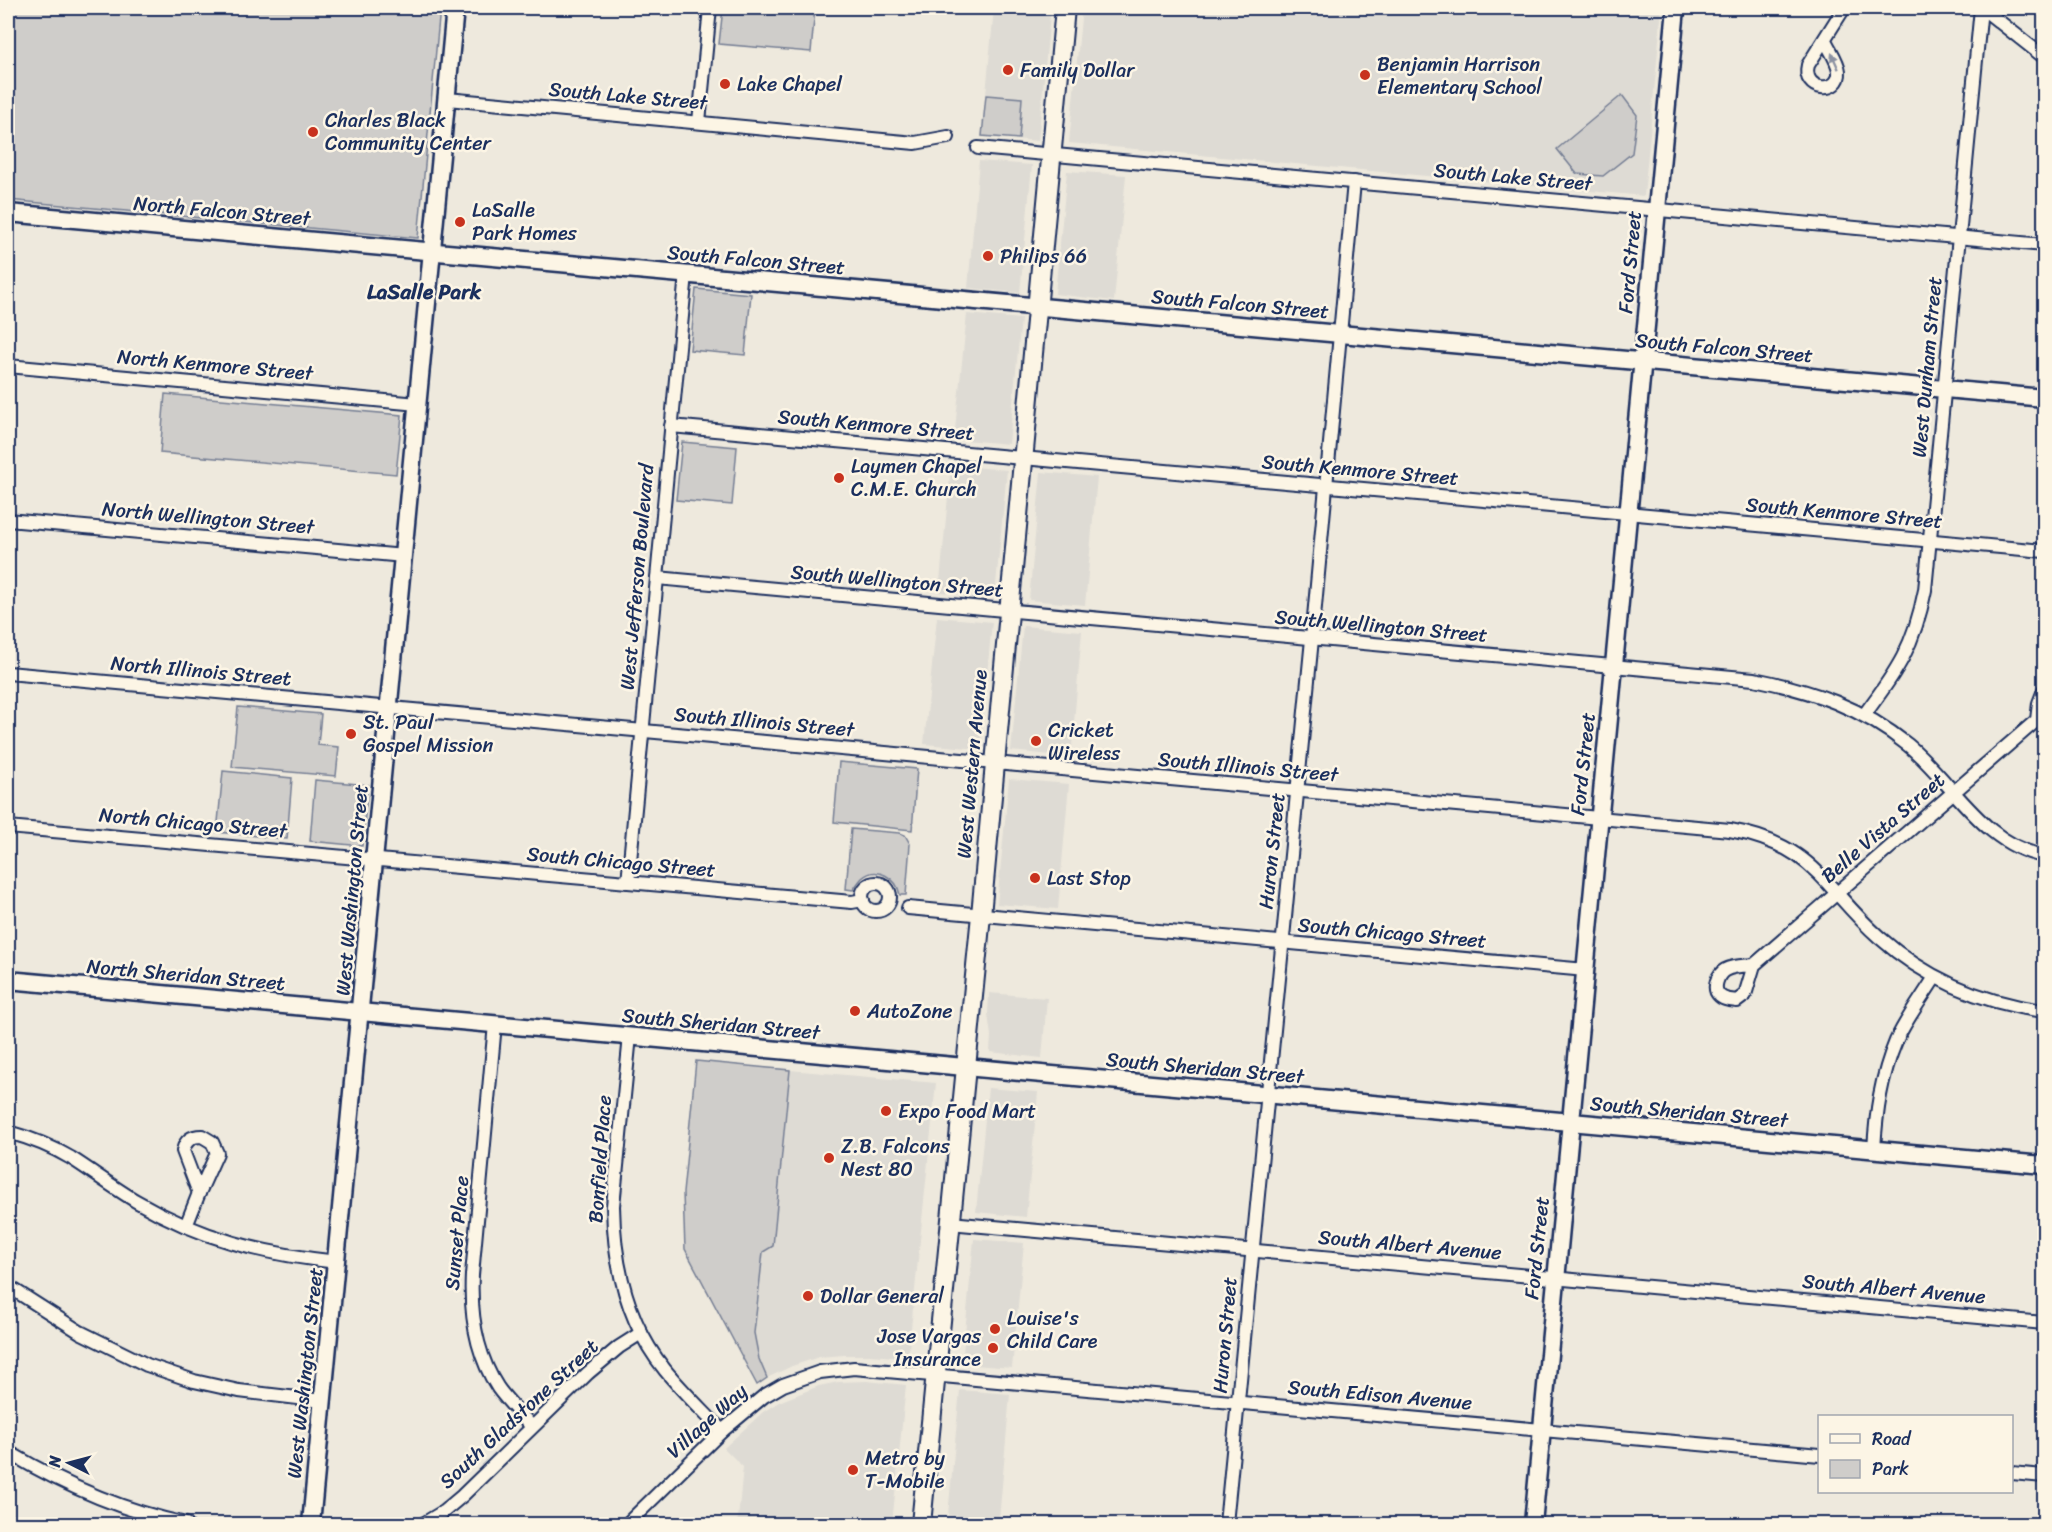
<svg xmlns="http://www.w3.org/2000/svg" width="2052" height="1532" font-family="Sriracha,sans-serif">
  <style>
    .built { fill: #dedbd4 }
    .green { fill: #cfcdca; stroke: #757e94; stroke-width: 1.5 }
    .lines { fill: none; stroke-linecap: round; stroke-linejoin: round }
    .street-casing { stroke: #1b2f5e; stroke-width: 16 }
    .secondary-casing { stroke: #1b2f5e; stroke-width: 21 }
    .primary-casing { stroke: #1b2f5e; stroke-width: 22 }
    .street { stroke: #fcf5e5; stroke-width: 12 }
    .secondary { stroke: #fcf5e5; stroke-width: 16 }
    .primary { stroke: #fcf5e5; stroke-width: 18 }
    .oneway { fill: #8c92a2 }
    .poi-dot { fill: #c8321e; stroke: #fcf5e5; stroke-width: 2 }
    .labels { text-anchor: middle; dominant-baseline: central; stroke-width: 5; stroke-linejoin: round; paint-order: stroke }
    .poi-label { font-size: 20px; fill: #1b2f5e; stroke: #fcf5e5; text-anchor: start }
    .street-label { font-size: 20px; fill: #1b2f5e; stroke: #fcf5e5 }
    .neighbourhood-label { font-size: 21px; font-weight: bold; fill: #1b2f5e; stroke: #fcf5e5 }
  </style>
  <rect width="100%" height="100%" fill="#eee9dd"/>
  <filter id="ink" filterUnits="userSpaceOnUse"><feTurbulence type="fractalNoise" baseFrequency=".0167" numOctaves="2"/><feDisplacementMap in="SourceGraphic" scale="12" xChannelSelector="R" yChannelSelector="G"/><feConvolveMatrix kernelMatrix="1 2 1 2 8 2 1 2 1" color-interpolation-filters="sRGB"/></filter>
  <g filter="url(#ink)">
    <g class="built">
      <polygon points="1082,8 1662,8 1644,196 1069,143"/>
      <polygon points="994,9 1050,15 1038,141 982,136"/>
      <polygon points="979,161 1032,165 1020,293 968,288"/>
      <polygon points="1067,171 1126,175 1114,301 1055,294"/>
      <polygon points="967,314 1021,319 1009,444 954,439"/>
      <polygon points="951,465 1007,470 995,595 993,596 939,592"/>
      <polygon points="1041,472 1097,477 1085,605 1029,600"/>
      <polygon points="937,617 992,622 980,749 924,744"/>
      <polygon points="1023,626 1082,631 1071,757 1011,751"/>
      <polygon points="1009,779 1069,784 1058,909 997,904"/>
      <polygon points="989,993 1047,998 1042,1058 990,1052 991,1036 988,1014"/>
      <polygon points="790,1070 936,1083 908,1358 869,1355 844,1355 819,1357 792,1366 767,1378 759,1359 754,1333 763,1252 773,1246"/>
      <polygon points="988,1088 1038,1092 1026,1217 976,1212"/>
      <polygon points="974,1239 1024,1243 1012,1368 962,1364"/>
      <polygon points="867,1381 906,1385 892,1524 732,1524 738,1519 743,1467 724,1448 763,1412 779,1402 819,1386 838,1382"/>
      <polygon points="960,1390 1010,1394 999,1520 948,1515"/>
    </g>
    <g class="green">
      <polygon points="8,8 440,8 418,238 8,200"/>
      <polygon points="723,8 815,8 811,52 719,44"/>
      <polygon points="986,95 1022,98 1019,139 982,136"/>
      <polygon points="1622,95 1637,115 1632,153 1603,176 1577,174 1557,149"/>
      <polygon points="696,289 751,294 745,355 690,350"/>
      <polygon points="165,394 402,415 396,474 160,453"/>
      <polygon points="682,442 737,447 732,505 676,500"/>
      <polygon points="238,707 321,714 318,745 339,747 336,776 232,767"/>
      <polygon points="839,762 917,769 912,830 834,822"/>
      <polygon points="223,771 292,778 287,839 217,832"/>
      <polygon points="315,780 368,785 362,846 310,841"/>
      <path d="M851 829 900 833 905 835 910 844 906 895H900C897 878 877 865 862 878 859 881 856 886 853 890L846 889Z"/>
      <polygon points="696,1061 790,1070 773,1246 763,1252 754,1333 759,1359 767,1378 757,1385 685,1249 683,1193"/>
    </g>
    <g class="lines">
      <defs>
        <g id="street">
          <polyline points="1982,8 2044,57"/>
          <path d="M1825 40C1829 49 1838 61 1839 71 1841 95 1801 92 1808 65L1844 8"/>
          <polyline points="447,99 915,143 948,137"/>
          <polyline points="699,122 710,8"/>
          <polyline points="978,148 2044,245"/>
          <polyline points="8,366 418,404"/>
          <polyline points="671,426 2044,551"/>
          <polyline points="8,520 404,556"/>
          <path d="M657 578 1754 679C1813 691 1861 707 1908 745 1953 782 1983 845 2044 856"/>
          <path d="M8 673 1730 830C1815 845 1823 887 1879 937 1926 979 1983 1003 2044 1011"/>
          <path d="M1864 715C1898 670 1914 646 1925 590L1981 8"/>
          <polyline points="8,827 852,902 863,900"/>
          <polyline points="628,882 686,274"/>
          <circle cx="876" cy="897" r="14"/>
          <polyline points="908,908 1586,970"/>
          <path d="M1754 965C1744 966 1734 965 1725 970 1718 974 1712 988 1719 995 1723 1000 1731 1000 1737 1001L1745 995 1754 965 2037 720 2039 703 2044 690"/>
          <path d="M495 1024 472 1275C470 1315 476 1354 498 1388 508 1402 521 1414 532 1427"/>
          <path d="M630 1036 613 1206C614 1265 627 1323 665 1370 683 1392 703 1411 722 1431"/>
          <path d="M8 1132C30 1138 51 1146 71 1158 93 1172 114 1188 136 1201 201 1239 263 1254 337 1262"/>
          <path d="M202 1136 212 1142 217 1153 199 1193 183 1151C185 1141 191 1136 202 1136Z"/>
          <path d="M1874 1150C1876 1112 1881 1077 1896 1041 1906 1019 1922 998 1935 977"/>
          <polyline points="950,1223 2044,1323"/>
          <polyline points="186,1226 199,1193"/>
          <polyline points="8,1286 80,1332 147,1365 194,1381 239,1391 323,1401"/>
          <path d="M8 1452C64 1485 122 1511 186 1524"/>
          <polyline points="2012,1473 2044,1476"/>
          <polyline points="423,1524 443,1512 462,1496 588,1373 619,1347 641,1333"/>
          <polyline points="627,1524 722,1431 764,1396 783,1385 820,1372 854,1368 1820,1455"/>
          <polyline points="1226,1524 1312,639 1354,182"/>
        </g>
        <g id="secondary">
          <polyline points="8,213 2044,398"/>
          <polyline points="8,980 2044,1165"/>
          <polyline points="311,1524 455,8"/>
          <polyline points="1533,1524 1676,8"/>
        </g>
        <polyline id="primary" points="921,1524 981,915 1065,8"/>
      </defs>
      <use href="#street" class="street-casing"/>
      <use href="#secondary" class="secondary-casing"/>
      <use href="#primary" class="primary-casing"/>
      <use href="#street" class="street"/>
      <use href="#secondary" class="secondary"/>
      <use href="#primary" class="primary"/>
    </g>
    <defs><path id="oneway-solid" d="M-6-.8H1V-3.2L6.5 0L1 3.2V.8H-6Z" transform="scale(1.5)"/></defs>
    <use class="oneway" href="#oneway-solid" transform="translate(1835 61) rotate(-114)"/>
  </g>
  <g class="poi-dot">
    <circle cx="1008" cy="70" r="6"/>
    <circle cx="1365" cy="75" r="6"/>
    <circle cx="725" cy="84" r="6"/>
    <circle cx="313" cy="132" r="6"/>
    <circle cx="460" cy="222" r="6"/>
    <circle cx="988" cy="256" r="6"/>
    <circle cx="839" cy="478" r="6"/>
    <circle cx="351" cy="734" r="6"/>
    <circle cx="1036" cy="741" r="6"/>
    <circle cx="1035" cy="878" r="6"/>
    <circle cx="855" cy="1011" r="6"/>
    <circle cx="886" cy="1111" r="6"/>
    <circle cx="829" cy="1158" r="6"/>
    <circle cx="808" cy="1296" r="6"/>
    <circle cx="995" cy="1329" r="6"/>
    <circle cx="993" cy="1348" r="6"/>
    <circle cx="853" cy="1470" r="6"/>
  </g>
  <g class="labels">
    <g class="poi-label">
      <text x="1377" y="64">Benjamin Harrison<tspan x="1377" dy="23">Elementary School</tspan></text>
      <text x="1020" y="70">Family Dollar</text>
      <text x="737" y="84">Lake Chapel</text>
      <text x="325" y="120">Charles Black<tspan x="325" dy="23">Community Center</tspan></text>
      <text x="472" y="210">LaSalle<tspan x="472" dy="23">Park Homes</tspan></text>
      <text x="1000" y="256">Philips 66</text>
      <text x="851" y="466">Laymen Chapel<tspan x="851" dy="23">C.M.E. Church</tspan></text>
      <text x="363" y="722">St. Paul<tspan x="363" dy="23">Gospel Mission</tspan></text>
      <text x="1048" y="730">Cricket<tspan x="1048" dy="23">Wireless</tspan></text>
      <text x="1047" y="878">Last Stop</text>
      <text x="867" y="1011">AutoZone</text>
      <text x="898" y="1111">Expo Food Mart</text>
      <text x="841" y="1146">Z.B. Falcons<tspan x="841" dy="23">Nest 80</tspan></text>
      <text x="820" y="1296">Dollar General</text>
      <text x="1007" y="1318">Louise's<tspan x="1007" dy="23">Child Care</tspan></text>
      <text x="981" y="1336" text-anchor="end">Jose Vargas<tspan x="981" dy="23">Insurance</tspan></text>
      <text x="865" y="1458">Metro by<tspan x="865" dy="23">T-Mobile</tspan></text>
    </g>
    <g class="street-label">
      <text transform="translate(628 96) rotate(5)">South Lake Street</text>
      <text transform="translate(1513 177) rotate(5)">South Lake Street</text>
      <text transform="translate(222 211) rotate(5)">North Falcon Street</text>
      <text transform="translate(756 260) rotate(5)">South Falcon Street</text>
      <text transform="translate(1630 262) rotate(-85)">Ford Street</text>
      <text transform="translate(1240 304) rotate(5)">South Falcon Street</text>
      <text transform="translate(1724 348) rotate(5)">South Falcon Street</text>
      <text transform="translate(215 365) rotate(5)">North Kenmore Street</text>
      <text transform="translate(1927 367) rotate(-85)">West Dunham Street</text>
      <text transform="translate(876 425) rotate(5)">South Kenmore Street</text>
      <text transform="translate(1360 470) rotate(5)">South Kenmore Street</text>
      <text transform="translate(1844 513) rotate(5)">South Kenmore Street</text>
      <text transform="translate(208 518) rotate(5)">North Wellington Street</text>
      <text transform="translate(637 577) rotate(-85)">West Jefferson Boulevard</text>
      <text transform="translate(897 581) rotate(5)">South Wellington Street</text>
      <text transform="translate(1381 626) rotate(5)">South Wellington Street</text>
      <text transform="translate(201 671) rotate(5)">North Illinois Street</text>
      <text transform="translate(764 722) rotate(5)">South Illinois Street</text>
      <text transform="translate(972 764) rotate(-85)">West Western Avenue</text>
      <text transform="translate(1583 764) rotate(-84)">Ford Street</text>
      <text transform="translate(1248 767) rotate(5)">South Illinois Street</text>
      <text transform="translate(193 823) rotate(5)">North Chicago Street</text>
      <text transform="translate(1883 828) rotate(-41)">Belle Vista Street</text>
      <text transform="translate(1272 851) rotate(-84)">Huron Street</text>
      <text transform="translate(621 862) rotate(5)">South Chicago Street</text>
      <text transform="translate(352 890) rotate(-85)">West Washington Street</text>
      <text transform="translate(1392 933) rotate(5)">South Chicago Street</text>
      <text transform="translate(186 975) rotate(5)">North Sheridan Street</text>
      <text transform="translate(721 1024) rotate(5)">South Sheridan Street</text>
      <text transform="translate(1205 1068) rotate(5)">South Sheridan Street</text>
      <text transform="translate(1689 1112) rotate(5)">South Sheridan Street</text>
      <text transform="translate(600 1159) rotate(-86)">Bonfield Place</text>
      <text transform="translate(457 1233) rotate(-85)">Sunset Place</text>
      <text transform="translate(1410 1245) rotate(5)">South Albert Avenue</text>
      <text transform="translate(1537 1248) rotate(-84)">Ford Street</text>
      <text transform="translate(1894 1289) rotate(5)">South Albert Avenue</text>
      <text transform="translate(1225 1335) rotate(-85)">Huron Street</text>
      <text transform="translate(305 1373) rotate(-84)">West Washington Street</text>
      <text transform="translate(1380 1395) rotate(5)">South Edison Avenue</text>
      <text transform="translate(519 1414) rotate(-43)">South Gladstone Street</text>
      <text transform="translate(707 1421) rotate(-42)">Village Way</text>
    </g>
    <g class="neighbourhood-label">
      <text x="424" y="292">LaSalle Park</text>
    </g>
  </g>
  <rect width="2052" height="1532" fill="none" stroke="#fcf5e5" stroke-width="30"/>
  <rect x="15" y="15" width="2022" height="1502" fill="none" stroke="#1b2f5e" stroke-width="2" filter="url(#ink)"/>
  <rect x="1818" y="1415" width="195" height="78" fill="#fcf5e5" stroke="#a2a6af" stroke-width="1.5"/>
  <rect x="1830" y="1434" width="30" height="9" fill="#fcf5e5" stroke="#a2a6af" stroke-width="1.5"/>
  <text x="1872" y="1445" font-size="18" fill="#1b2f5e">Road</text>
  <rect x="1830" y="1460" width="30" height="18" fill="#cfcdca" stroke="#a2a6af" stroke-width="1.5"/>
  <text x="1872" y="1475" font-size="18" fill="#1b2f5e">Park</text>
  <g transform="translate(69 1463) rotate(276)" stroke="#fcf5e5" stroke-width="4.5" paint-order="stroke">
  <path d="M0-4.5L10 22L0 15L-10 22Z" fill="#1b2f5e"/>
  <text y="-9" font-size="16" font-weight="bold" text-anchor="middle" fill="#1b2f5e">N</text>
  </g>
</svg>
